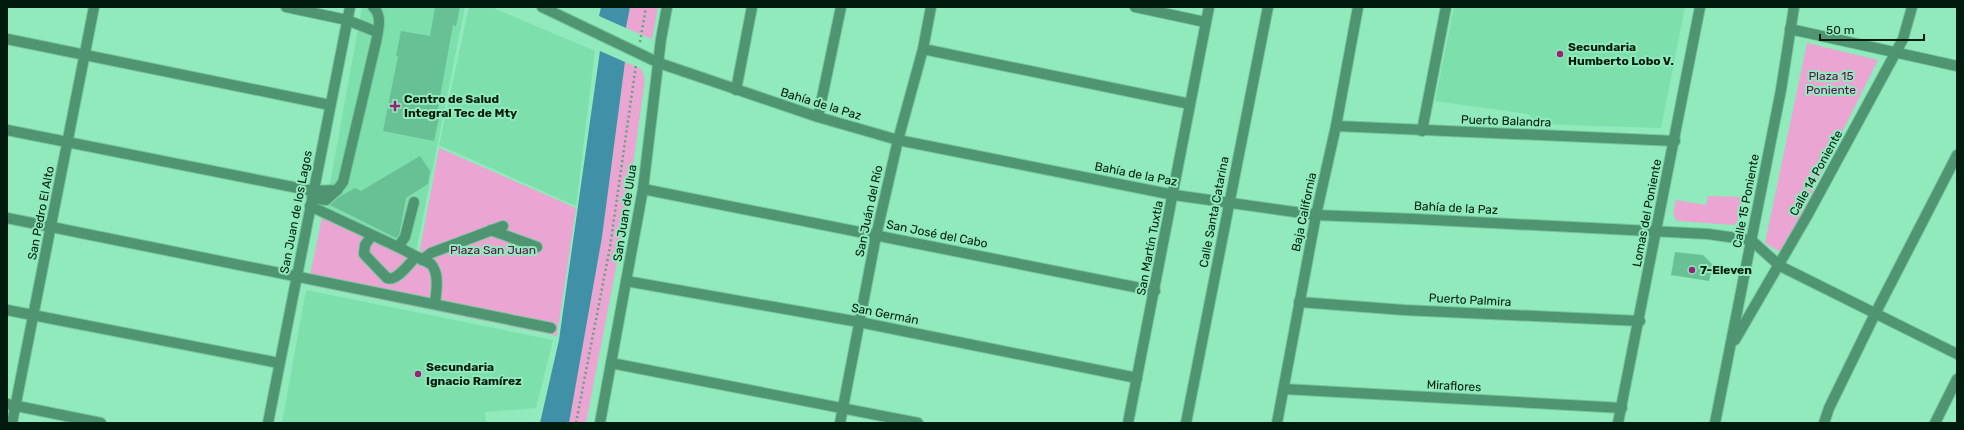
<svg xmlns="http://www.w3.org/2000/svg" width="1964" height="430" font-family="Rubik,sans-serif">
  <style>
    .built { fill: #7cdfac }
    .green { fill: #eba5d3 }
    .water { fill: #4090a7 }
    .building { fill: #68c194 }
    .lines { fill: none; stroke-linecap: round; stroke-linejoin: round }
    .minor-casing { stroke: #76c59c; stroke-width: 12 }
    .path { stroke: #5fa380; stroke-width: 2.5; stroke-dasharray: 2 3; stroke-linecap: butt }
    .minor { stroke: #4f9572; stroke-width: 10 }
    .poi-dot { fill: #98217b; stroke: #90eabb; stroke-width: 1.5 }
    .labels { text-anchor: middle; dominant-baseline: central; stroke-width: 4; stroke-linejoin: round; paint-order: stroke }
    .poi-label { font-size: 12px; font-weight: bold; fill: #001b0e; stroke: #90eabb; text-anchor: start }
    .park-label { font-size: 12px; fill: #630c4f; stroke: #90eabb }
    .street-label { font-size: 12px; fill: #001b0e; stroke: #90eabb }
  </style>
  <rect width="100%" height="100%" fill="#90eabb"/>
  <g class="built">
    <polygon points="362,7 465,7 416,251 326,206"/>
    <polygon points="469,7 491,7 595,51 576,206 439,145"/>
    <polygon points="1454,7 1685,7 1661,128 1539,124 1528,114 1435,101"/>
    <polygon points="306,290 553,340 536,408 485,412 486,423 282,423"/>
  </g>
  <g class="green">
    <polygon points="630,7 658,7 652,39 626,28"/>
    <polygon points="1807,43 1878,60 1782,253 1765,243"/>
    <polygon points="625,62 641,69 645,79 626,216 586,423 569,423 602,237"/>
    <polygon points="439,148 576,208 557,336 308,285 324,208 419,255"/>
    <polygon points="1708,196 1743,197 1741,214 1735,225 1677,221 1673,214 1676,200 1706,205"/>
  </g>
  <g class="water">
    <polygon points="601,7 630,7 626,28 599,16"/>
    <polygon points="600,51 625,62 602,237 569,423 540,423 559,340"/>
  </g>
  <g class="building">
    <polygon points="435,7 460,7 456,26 453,25 437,113 440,113 434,141 383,131 398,56 396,56 401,31 430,36"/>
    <polygon points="420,156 430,171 428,184 406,198 399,235 396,238 330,205 339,197 355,188 361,191"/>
    <polygon points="1675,252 1703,255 1713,265 1709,281 1671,275"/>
  </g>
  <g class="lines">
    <defs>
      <g id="minor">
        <polyline points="286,7 347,20 377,32"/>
        <polyline points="542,7 659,63 818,117 898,140 1174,195 1316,215 1415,219 1708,234 1751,240 1780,266 1957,354"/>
        <polyline points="1135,7 1205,22"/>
        <polyline points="1790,29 1957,66"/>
        <polyline points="7,39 330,105"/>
        <polyline points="923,49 1190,104"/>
        <polyline points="736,90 752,7"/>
        <polyline points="818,117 841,7"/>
        <polyline points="1336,126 1675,141"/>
        <path d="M7 130 313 191 337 190 343 182 376 42C378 31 383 15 373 7"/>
        <polyline points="1422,131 1446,7"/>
        <polyline points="643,189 1155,291"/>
        <polyline points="312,198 326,200 337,190"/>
        <path d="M310 206 398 247 431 264C440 274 436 292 435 304"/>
        <polyline points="7,218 551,328"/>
        <polyline points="491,230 537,247"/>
        <path d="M372 235 365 245 364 254 387 278C397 282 409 263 416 257"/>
        <polyline points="398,247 405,237 414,202"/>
        <polyline points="422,260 431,253 503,226"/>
        <polyline points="626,281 859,322 1137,378"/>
        <polyline points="1299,302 1404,310 1640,321"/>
        <polyline points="7,310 279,363"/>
        <polyline points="1735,340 1807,216 1903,39 1912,7"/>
        <polyline points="611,363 918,423"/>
        <polyline points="1284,389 1622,408"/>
        <polyline points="7,404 101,423"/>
        <polyline points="12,423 94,7"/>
        <polyline points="268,423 350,7"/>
        <polyline points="600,423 643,189 661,39 667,7"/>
        <polyline points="840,423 876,236 898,140 923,49 931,7"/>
        <polyline points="1128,423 1209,7"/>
        <polyline points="1186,423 1268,7"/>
        <polyline points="1277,423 1316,215 1336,126 1358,7"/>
        <polyline points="1618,423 1700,7"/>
        <polyline points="1715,423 1781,90 1794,7"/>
        <polyline points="1824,423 1829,408 1875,314 1957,155"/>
        <polyline points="1935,423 1957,379"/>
      </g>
    </defs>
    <use href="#minor" class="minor-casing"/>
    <g class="path">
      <polyline points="640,42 646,7"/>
      <polyline points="576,423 610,247 636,65"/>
    </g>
    <use href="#minor" class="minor"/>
  </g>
  <g class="poi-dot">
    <circle cx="1560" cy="54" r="4"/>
    <path d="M393 100h4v4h4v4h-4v4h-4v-4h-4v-4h4z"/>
    <circle cx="1692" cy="270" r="4"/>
    <circle cx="418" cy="374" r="4"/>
  </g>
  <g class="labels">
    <g class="poi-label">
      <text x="1568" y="47">Secundaria<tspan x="1568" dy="14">Humberto Lobo V.</tspan></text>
      <text x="404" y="99">Centro de Salud<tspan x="404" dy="14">Integral Tec de Mty</tspan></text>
      <text x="1700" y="270">7-Eleven</text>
      <text x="426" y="367">Secundaria<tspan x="426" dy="14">Ignacio Ramírez</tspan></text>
    </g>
    <g class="park-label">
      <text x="1831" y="76">Plaza 15<tspan x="1831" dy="14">Poniente</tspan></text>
      <text x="493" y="250">Plaza San Juan</text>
    </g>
    <g class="street-label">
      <text transform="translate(821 104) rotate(17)">Bahía de la Paz</text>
      <text transform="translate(1506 121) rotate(2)">Puerto Balandra</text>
      <text transform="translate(1816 173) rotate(-61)">Calle 14 Poniente</text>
      <text transform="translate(1136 174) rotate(11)">Bahía de la Paz</text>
      <text transform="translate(1746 201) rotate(-79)">Calle 15 Poniente</text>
      <text transform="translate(1456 208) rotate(3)">Bahía de la Paz</text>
      <text transform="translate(869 211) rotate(-78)">San Juán del Río</text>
      <text transform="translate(296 212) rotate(-79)">San Juan de los Lagos</text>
      <text transform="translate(1214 212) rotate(-79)">Calle Santa Catarina</text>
      <text transform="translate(1304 212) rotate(-78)">Baja California</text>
      <text transform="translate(41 213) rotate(-79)">San Pedro El Alto</text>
      <text transform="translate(625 213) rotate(-81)">San Juan de Ulua</text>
      <text transform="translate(1647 213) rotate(-79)">Lomas del Poniente</text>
      <text transform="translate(937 234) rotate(11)">San José del Cabo</text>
      <text transform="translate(1150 248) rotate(-79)">San Martín Tuxtla</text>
      <text transform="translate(1470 300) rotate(3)">Puerto Palmira</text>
      <text transform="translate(885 314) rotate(11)">San Germán</text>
      <text transform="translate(1454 386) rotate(3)">Miraflores</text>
    </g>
  </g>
  <rect width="1964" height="430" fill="none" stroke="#001b0e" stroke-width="16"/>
  <path d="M1820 34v6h104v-6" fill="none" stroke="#001b0e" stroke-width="2"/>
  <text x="1826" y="34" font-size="12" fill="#001b0e" stroke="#90eabb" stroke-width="3" paint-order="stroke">50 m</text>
</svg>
